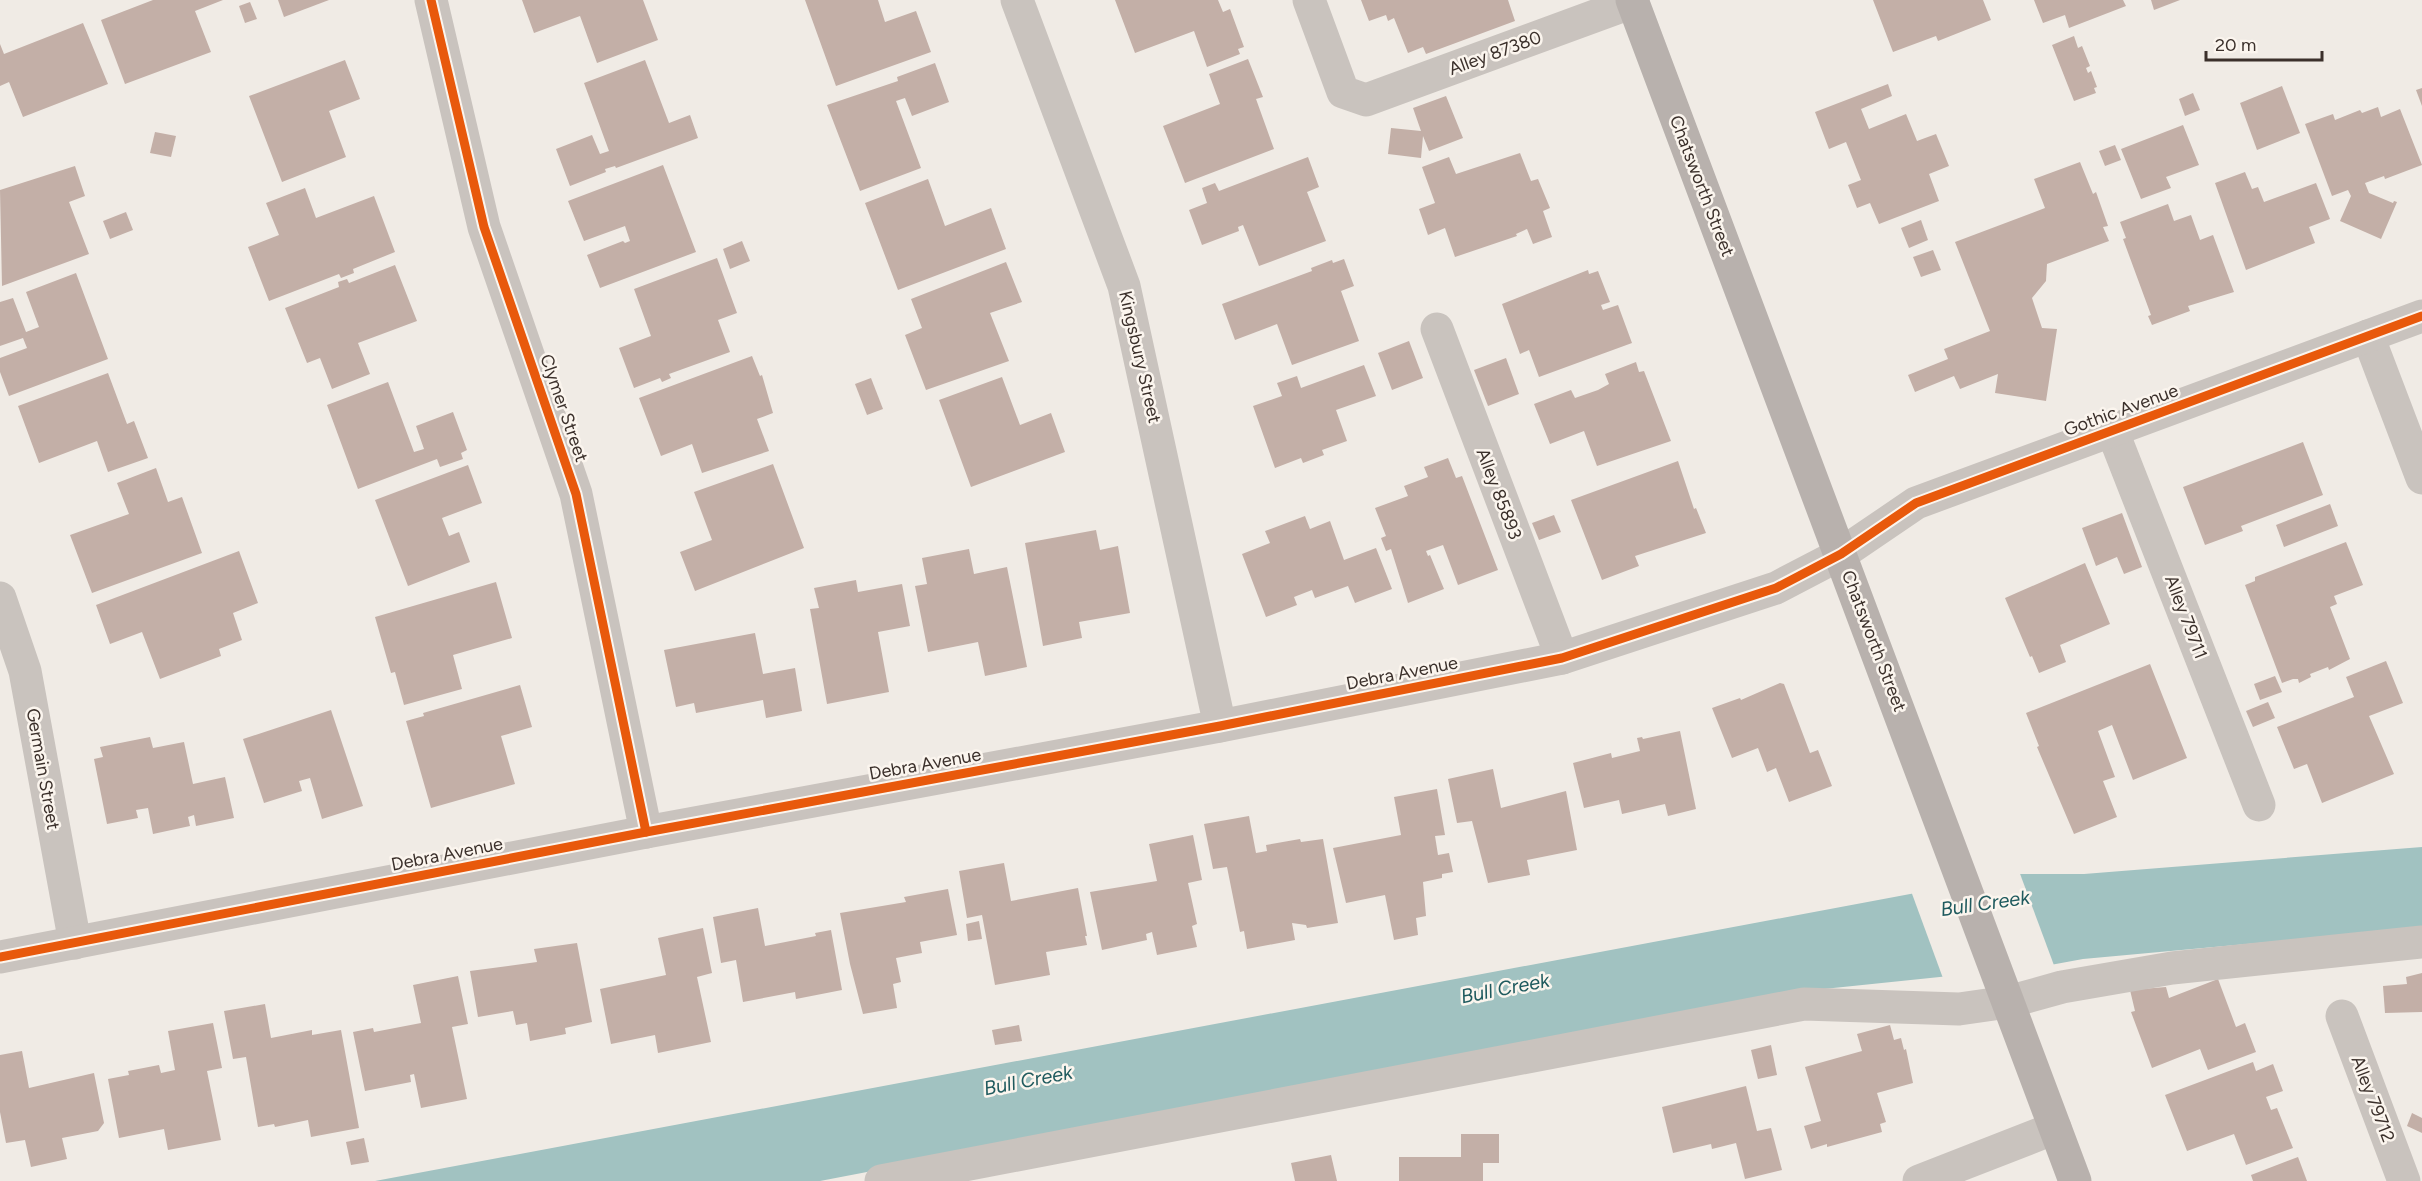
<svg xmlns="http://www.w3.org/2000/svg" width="2422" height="1181" font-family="Figtree,sans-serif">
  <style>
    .water { fill: #a1c2c1 }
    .pier { fill: #f0ebe5 }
    .building { fill: #c3afa7 }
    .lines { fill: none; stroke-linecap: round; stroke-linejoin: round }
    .minor { stroke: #c9c3be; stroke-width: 33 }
    .major { stroke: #b8b1ad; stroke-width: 33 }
    .cycleway-casing { stroke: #fbf5ee; stroke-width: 13 }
    .cycleway { stroke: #e8590c; stroke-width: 9 }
    .labels { text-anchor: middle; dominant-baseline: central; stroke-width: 5; stroke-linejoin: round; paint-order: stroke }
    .street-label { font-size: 18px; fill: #3b302b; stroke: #fbf5ee }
    .water-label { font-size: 20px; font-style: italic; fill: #1f5a5e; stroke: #fbf5ee }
  </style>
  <rect width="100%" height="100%" fill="#f0ebe5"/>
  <polygon class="water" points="2422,847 2422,928 2083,959 2045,966 1814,990 820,1181 375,1181 2017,874 2084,874"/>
  <polygon class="pier" points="2019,871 2055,968 1944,981 1911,891"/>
  <g class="building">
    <polygon points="153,0 223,0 195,11 211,52 125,84 101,20"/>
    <polygon points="278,0 329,0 284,17"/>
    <polygon points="522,0 643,0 658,40 597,63 580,16 534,33"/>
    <polygon points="805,0 878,0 885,22 916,11 931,52 836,86"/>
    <polygon points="1115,0 1218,0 1223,12 1230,9 1244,47 1238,49 1240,54 1207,67 1194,31 1135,53"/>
    <polygon points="1361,0 1508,0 1515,21 1426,54 1423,47 1408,53 1394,18 1388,21 1386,15 1369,21"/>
    <polygon points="1873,0 1983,0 1991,20 1938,41 1936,36 1893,52"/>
    <polygon points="2034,0 2123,0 2126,6 2069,28 2065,15 2043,23"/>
    <polygon points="2151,0 2180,0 2154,10"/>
    <polygon points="250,2 257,19 245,23 239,6"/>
    <polygon points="83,23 108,84 23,117 9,82 0,86 0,44 4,54"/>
    <polygon points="2074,36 2078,48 2082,46 2090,66 2086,68 2088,73 2091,71 2097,87 2094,88 2096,93 2074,101 2052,45"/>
    <polygon points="1248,59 1263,97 1256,99 1274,149 1185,183 1163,126 1220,104 1209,74"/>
    <polygon points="345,60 360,99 329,111 346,157 282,182 249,96"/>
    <polygon points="645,60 669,123 690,115 698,138 616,168 615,166 605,169 606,172 570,186 556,149 592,135 600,154 609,151 584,83"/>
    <polygon points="935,63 949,102 912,116 905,98 896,101 921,168 860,191 827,105 898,81 897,77"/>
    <polygon points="1888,84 1892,96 1861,109 1869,129 1906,114 1917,141 1936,134 1949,166 1929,174 1939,201 1879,224 1870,203 1857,208 1848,185 1861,180 1846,142 1829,149 1815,112"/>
    <polygon points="2282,86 2300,133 2257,150 2240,103"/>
    <polygon points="2422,88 2422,106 2416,90"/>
    <polygon points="2193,93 2200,110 2185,116 2179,99"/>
    <polygon points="1446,96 1463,138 1429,151 1423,136 1421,158 1388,154 1391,128 1421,131 1413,108"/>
    <polygon points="2378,107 2381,117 2400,109 2422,165 2385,179 2384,176 2365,183 2369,193 2393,203 2394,201 2397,202 2381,239 2340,221 2351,196 2348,190 2332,196 2305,124 2333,114 2335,120 2360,110 2362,113"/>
    <polygon points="2183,125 2199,165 2166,177 2171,188 2141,199 2121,149"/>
    <polygon points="155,132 176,136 171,157 150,153"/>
    <polygon points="2115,145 2121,160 2105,166 2099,151"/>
    <polygon points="1520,153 1531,181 1538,179 1550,208 1543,211 1552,237 1533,244 1527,229 1516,234 1517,236 1455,257 1445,228 1428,235 1419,209 1435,203 1422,167 1449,157 1456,174"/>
    <polygon points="1308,157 1319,187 1307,192 1326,241 1259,266 1243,225 1238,227 1239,231 1202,245 1189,210 1207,203 1202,188 1215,183 1219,191"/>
    <polygon points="2080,162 2093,194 2096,192 2108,226 2103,227 2109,241 2047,264 2046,281 2032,298 2042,328 2057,329 2046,401 1995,393 1998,374 1960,389 1954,376 1915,392 1908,375 1948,359 1944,349 1990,331 1955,242 2045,208 2034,179"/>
    <polygon points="663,165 696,252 600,288 587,255 623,241 625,243 630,241 625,226 584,241 568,201"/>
    <polygon points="75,166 85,196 69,202 89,254 2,286 0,190"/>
    <polygon points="2245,172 2252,189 2258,187 2264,202 2316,183 2330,219 2309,227 2315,243 2246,270 2215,183"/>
    <polygon points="928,179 945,226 991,208 1006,249 898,290 865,203"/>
    <polygon points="305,188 316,218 374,196 395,252 353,269 354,273 341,278 339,274 269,301 248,247 279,235 266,203"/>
    <polygon points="2168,204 2174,221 2191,215 2200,240 2213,235 2234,292 2188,306 2190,311 2152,325 2148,316 2151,315 2123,239 2126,238 2120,222"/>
    <polygon points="126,212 133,230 110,239 103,221"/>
    <polygon points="1921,220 1928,240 1909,248 1901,228"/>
    <polygon points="742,241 750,261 730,269 723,249"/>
    <polygon points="1933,250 1941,270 1921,277 1913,257"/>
    <polygon points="717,258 737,313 718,320 730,352 669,374 671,378 662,382 660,378 634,388 619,348 651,336 634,289"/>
    <polygon points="1344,259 1354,286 1341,291 1359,341 1292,365 1277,324 1235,340 1222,304 1312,271 1311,268 1332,260 1333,263"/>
    <polygon points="1006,262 1022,302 990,313 1009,361 926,390 905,335 922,328 911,299"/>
    <polygon points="395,265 417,321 358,343 370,374 332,389 320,358 307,363 285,308 339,287 338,282 347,279 349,283"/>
    <polygon points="1588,270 1589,274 1598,271 1610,302 1601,305 1603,310 1618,305 1632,343 1539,377 1529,350 1520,354 1502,304"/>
    <polygon points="76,273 108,359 9,396 0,372 0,358 27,348 23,338 0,346 0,302 13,298 26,332 39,327 26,292"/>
    <polygon points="1409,341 1423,378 1392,390 1378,353"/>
    <polygon points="752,356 760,376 762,375 773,413 757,419 769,451 702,473 692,444 661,456 639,398"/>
    <polygon points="1506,358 1519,394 1488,406 1474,370"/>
    <polygon points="1636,362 1639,372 1644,371 1671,441 1597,466 1584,431 1550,444 1534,404 1571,390 1575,398 1598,390 1609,384 1605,374"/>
    <polygon points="1364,365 1376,396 1336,410 1347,441 1322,450 1324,455 1303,463 1301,458 1275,468 1253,406 1282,396 1277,383 1297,376 1301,388"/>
    <polygon points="108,373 127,424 134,421 148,458 108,472 97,441 39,463 18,406"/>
    <polygon points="1002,377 1020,425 1051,413 1065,452 971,487 939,400"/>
    <polygon points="871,378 883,409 867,415 855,384"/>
    <polygon points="388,382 414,452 424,449 416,426 453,412 467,450 461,453 463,459 440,467 437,459 358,489 327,405"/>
    <polygon points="2303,442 2323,495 2241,526 2243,531 2205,545 2183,487"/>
    <polygon points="1448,458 1456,478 1462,476 1498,570 1458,585 1443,545 1426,551 1428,556 1430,555 1444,589 1408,603 1391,549 1386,551 1381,538 1386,536 1375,508 1408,496 1404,486 1428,477 1424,467"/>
    <polygon points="1678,461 1694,509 1696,508 1706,533 1635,556 1639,566 1602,580 1571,500"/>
    <polygon points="773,464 804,548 695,591 680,552 712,540 694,492"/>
    <polygon points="468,465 482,503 442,518 449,536 459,532 470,562 408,586 375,500"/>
    <polygon points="156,468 168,502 182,497 202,553 92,593 70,535 129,514 117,483"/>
    <polygon points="2330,504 2338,526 2284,547 2276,525"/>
    <polygon points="2122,513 2142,567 2124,574 2117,557 2096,566 2082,528"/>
    <polygon points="1554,515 1561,532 1539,540 1532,523"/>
    <polygon points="1305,516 1310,529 1330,521 1344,560 1376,548 1392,589 1355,603 1348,586 1315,598 1312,590 1294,597 1297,605 1266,617 1242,554 1270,543 1265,531"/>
    <polygon points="1096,530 1100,550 1118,546 1130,613 1079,622 1082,638 1043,646 1025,543"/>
    <polygon points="2346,542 2363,585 2334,596 2337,604 2330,607 2350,659 2329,670 2328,667 2310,674 2311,677 2299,683 2298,679 2293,679 2282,683 2245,585 2255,581 2255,577"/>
    <polygon points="969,549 974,574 1007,567 1027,667 985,676 978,642 928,652 915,586 927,584 922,558"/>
    <polygon points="239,551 258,603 233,613 242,640 219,649 221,656 160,679 142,632 110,644 96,605"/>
    <polygon points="2085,563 2110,624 2060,645 2066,662 2039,673 2032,656 2030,657 2005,598"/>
    <polygon points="856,580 858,592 902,584 910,626 878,632 889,692 827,704 810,609 819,608 814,588"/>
    <polygon points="496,582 512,638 453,655 462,689 404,705 395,672 391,673 375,617"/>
    <polygon points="755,633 763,674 795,668 802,711 766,718 763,700 696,713 694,703 676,707 664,650"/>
    <polygon points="2386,661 2403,703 2369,716 2394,774 2322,803 2307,764 2294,769 2277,727 2354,697 2346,677"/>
    <polygon points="2150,664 2187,758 2133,780 2112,725 2098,731 2115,777 2103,781 2117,817 2074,834 2037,747 2039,746 2026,713"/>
    <polygon points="2275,676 2282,692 2260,700 2254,684"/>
    <polygon points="1780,683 1784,684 1810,753 1818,750 1832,786 1789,802 1776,768 1767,772 1758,748 1732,758 1712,708 1740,698 1741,700"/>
    <polygon points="520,685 532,727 501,736 515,784 431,808 406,721 424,716 423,713"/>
    <polygon points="2268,702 2275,718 2253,727 2246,711"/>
    <polygon points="331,710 363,806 322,819 310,778 299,781 302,791 264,803 243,739"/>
    <polygon points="1680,731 1696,809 1668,816 1665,804 1622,814 1619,800 1584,808 1573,763 1611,753 1612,758 1640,751 1637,738 1642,737 1643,739"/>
    <polygon points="150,737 153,748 184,742 193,784 225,777 234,818 196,826 194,815 188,817 190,826 153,834 148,808 136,810 138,818 107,824 94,759 103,757 100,747"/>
    <polygon points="1493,769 1501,808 1566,791 1577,850 1527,860 1530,875 1488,883 1472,821 1457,823 1448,779"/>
    <polygon points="1437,789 1445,835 1435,836 1438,855 1449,853 1453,872 1442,874 1442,878 1423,882 1426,916 1416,918 1418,935 1394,940 1385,895 1346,903 1333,848 1401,835 1394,797"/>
    <polygon points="1249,816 1256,853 1267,851 1266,845 1300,839 1301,842 1323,839 1338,923 1307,928 1306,925 1292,923 1295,940 1247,949 1244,931 1240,932 1227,867 1213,869 1204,824"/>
    <polygon points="1193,835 1202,880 1188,883 1197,924 1192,926 1197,947 1157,955 1152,932 1146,934 1147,940 1102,950 1090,892 1157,881 1149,844"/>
    <polygon points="1004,863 1011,901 1078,888 1087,936 1085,936 1087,945 1046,952 1050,975 995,985 982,915 967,918 959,871"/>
    <polygon points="948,889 957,935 920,942 922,953 896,958 901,982 893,984 897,1008 863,1014 850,964 840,913 906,902 904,897"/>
    <polygon points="758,908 765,946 816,936 815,933 831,930 842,990 796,999 795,992 743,1002 736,960 721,963 713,917"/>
    <polygon points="979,921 982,939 968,941 966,924"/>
    <polygon points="703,928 712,973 697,977 711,1042 658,1053 655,1035 611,1044 600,989 666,975 658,938"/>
    <polygon points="577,943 592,1022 565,1028 566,1034 530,1041 527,1023 516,1025 513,1011 478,1017 470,971 537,962 534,949"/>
    <polygon points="2422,973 2422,1012 2385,1013 2383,986 2407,984 2406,977"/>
    <polygon points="458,976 468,1024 452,1027 467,1099 421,1108 414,1074 410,1075 411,1082 365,1091 353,1032 373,1028 374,1032 421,1023 413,985"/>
    <polygon points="2218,979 2236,1027 2245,1023 2256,1052 2208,1070 2200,1049 2152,1068 2131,1012 2135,1011 2130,990 2166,987 2169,998"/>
    <polygon points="265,1004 271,1038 312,1030 312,1035 341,1030 359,1128 311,1137 308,1120 275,1127 274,1124 258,1127 246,1057 233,1059 224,1011"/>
    <polygon points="213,1023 222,1068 207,1071 221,1140 168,1150 164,1129 119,1138 108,1079 129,1075 128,1071 159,1065 161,1073 175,1070 168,1031"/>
    <polygon points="1019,1025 1022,1041 995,1045 992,1030"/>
    <polygon points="1890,1025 1894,1040 1901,1038 1904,1050 1906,1049 1913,1083 1877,1093 1886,1122 1880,1124 1882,1132 1827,1147 1827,1144 1811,1149 1804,1126 1821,1121 1805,1067 1862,1051 1857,1034"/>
    <polygon points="1771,1045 1777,1075 1758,1079 1751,1050"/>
    <polygon points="22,1051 29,1088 94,1073 104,1123 98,1131 62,1138 67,1159 31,1167 25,1140 6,1143 0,1112 0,1055"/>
    <polygon points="2253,1062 2256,1071 2273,1064 2283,1091 2266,1097 2271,1110 2277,1108 2293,1148 2246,1165 2234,1134 2187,1151 2165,1095"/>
    <polygon points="1746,1086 1757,1131 1771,1128 1782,1170 1745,1179 1736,1143 1712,1149 1711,1144 1673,1153 1662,1107"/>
    <polygon points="2412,1113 2422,1118 2422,1133 2407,1126"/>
    <polygon points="1461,1134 1499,1134 1499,1163 1483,1163 1483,1181 1399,1181 1399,1157 1461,1157"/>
    <polygon points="364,1138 369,1162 351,1165 346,1142"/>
    <polygon points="1331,1155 1337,1181 1295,1181 1291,1163"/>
    <polygon points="2298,1157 2307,1181 2253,1181 2251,1175"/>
  </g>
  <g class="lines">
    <g class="minor">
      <polyline points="431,0 484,227 576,494 646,832"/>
      <polyline points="1017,0 1124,286 1220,726"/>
      <polyline points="1309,0 1343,92 1366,100 1633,2"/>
      <polyline points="1437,329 1562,658"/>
      <polyline points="2368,336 2422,478"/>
      <polyline points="2112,430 2259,805"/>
      <polyline points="0,598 25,671 75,943"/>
      <polyline points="0,957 646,832 1220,726 1562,658 1776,588 1841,554 1916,503 2422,316"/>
      <polyline points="2342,1016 2404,1181"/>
      <polyline points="881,1181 1804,1004 1959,1009 2008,1002 2062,987 2172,968 2422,942"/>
      <polyline points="1919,1181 2055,1128"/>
    </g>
    <polyline class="major" points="1632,0 2075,1181"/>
    <defs>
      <g id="cycleway">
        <polyline points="431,0 484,227 576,494 646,832"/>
        <polyline points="0,957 646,832 1220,726 1562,658 1776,588 1841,554 1916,503 2422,316"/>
      </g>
    </defs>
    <use href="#cycleway" class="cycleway-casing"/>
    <use href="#cycleway" class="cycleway"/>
  </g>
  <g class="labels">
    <g class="street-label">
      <text transform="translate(1495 53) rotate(-20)">Alley 87380</text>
      <text transform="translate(1702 186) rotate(69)">Chatsworth Street</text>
      <text transform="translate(1140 357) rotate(77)">Kingsbury Street</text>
      <text transform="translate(564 408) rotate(71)">Clymer Street</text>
      <text transform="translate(2121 410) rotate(-20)">Gothic Avenue</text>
      <text transform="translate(1499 494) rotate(69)">Alley 85893</text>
      <text transform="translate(2186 617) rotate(69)">Alley 79711</text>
      <text transform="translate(1874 641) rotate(69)">Chatsworth Street</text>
      <text transform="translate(1402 673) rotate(-11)">Debra Avenue</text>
      <text transform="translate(925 764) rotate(-10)">Debra Avenue</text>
      <text transform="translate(43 769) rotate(80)">Germain Street</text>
      <text transform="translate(447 854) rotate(-11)">Debra Avenue</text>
      <text transform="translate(2373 1099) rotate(69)">Alley 79712</text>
    </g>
    <g class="water-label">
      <text transform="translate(1985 903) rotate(-8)">Bull Creek</text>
      <text transform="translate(1505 988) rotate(-11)">Bull Creek</text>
      <text transform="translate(1028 1080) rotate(-11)">Bull Creek</text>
    </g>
  </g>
  <path d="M2206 51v9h116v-9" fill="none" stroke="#3b302b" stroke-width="3"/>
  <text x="2215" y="51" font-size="18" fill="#3b302b" stroke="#fbf5ee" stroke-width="4.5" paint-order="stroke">20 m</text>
</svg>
